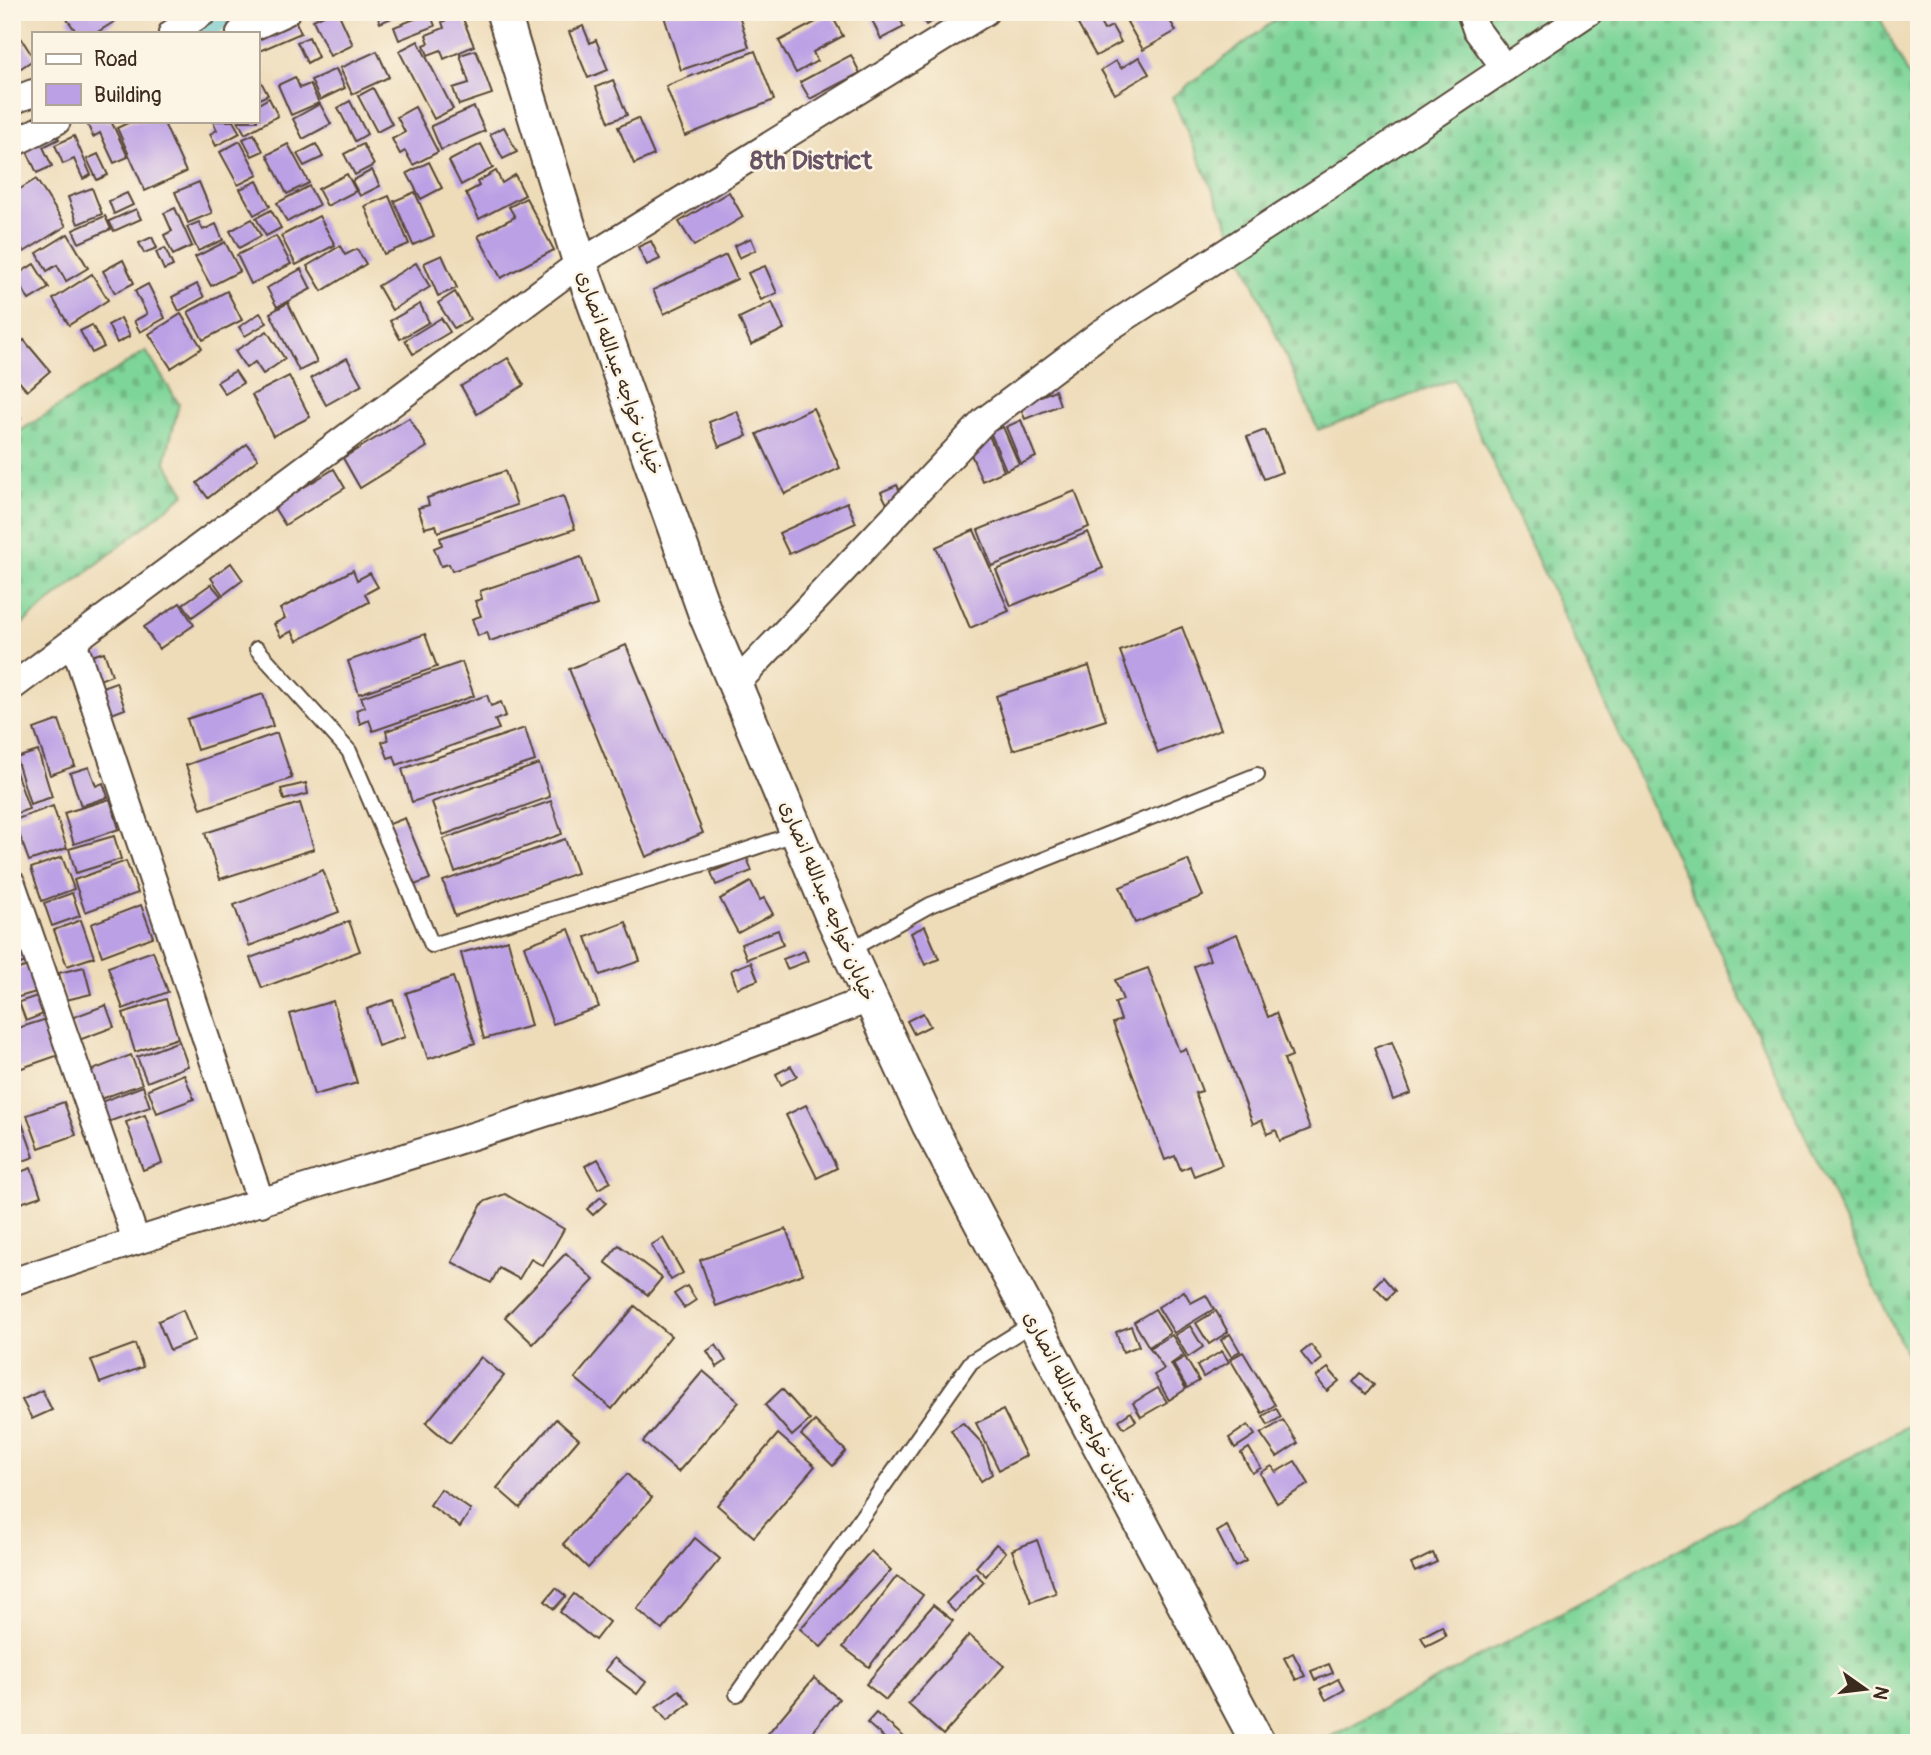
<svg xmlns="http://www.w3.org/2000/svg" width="1931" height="1755" font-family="Pangolin,'Playpen Sans Arabic',sans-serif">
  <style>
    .cemetery { fill: url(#cemetery-stones); stroke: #5c805c; stroke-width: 2 }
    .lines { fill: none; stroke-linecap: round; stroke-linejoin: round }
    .canal { stroke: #4ebdc5; stroke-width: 23 }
    .building { fill: #bca0e5 }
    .service-casing { stroke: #564535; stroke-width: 18 }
    .minor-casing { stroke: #564535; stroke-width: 30 }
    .tertiary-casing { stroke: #564535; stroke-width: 37 }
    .service { stroke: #fff; stroke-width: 14 }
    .minor { stroke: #fff; stroke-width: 26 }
    .tertiary { stroke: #fff; stroke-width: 33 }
    .labels { text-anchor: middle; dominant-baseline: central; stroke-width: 5; stroke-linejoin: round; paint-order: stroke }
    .street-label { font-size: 19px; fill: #3b2a1e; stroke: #fcf5e5 }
    .district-label { font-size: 26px; font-weight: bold; fill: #685364; stroke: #fcf5e5 }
  </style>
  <defs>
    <pattern id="cemetery-stones" width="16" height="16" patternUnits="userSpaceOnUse" patternTransform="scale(1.75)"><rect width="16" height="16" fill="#7ed599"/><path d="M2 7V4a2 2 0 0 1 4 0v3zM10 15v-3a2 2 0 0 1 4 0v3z" fill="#6eb783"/></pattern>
  </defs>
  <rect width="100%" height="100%" fill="#fcf5e5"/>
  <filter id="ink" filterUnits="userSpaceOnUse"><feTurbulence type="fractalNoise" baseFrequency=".0143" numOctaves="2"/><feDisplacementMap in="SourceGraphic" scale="14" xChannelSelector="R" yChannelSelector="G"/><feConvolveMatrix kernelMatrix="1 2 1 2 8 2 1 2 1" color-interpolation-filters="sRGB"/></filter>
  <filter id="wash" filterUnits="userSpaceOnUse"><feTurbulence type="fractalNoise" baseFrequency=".00686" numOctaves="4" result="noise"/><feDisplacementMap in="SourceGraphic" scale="28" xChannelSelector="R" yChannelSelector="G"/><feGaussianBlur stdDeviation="1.57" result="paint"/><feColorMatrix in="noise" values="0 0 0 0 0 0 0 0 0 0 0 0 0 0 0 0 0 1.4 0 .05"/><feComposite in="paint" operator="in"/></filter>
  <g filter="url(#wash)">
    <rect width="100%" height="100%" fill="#eedcb9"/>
    <g class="cemetery">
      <polygon points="1286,12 1877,12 1919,96 1919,1382 1454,379 1318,430 1172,97"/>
      <polygon points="146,351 179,404 165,461 185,494 12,632 12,436"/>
      <polygon points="1919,1420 1919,1743 1319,1743"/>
    </g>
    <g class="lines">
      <polyline class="canal" points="201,33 229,12"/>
    </g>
    <g id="blocks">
      <g class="building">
        <polygon points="77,12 113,12 117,20 96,33 77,33 67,19"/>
        <polygon points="330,12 338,12 353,45 330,56 313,20"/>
        <polygon points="376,12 406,12 380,23"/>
        <polygon points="738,12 749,47 681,70 663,13"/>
        <polygon points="887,12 897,12 904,27 881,39 872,20"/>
        <polygon points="919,12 943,12 944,15 926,25"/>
        <polygon points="1091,12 1094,12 1104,30 1112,26 1121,42 1096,56 1076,21"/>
        <polygon points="1144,12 1165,12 1176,31 1143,50 1127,22"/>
        <polygon points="430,13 435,26 399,40 394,27"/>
        <polygon points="461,14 474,46 444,59 441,50 428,55 424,45 429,43 426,35 444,28 442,22"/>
        <polygon points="831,14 843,36 813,52 817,61 796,73 779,41"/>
        <polygon points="295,20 301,33 257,52 257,38"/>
        <polygon points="12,24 33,57 33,60 12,74"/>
        <polygon points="583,26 590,43 596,40 608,70 588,78 569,32"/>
        <polygon points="309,37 318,57 307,63 297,42"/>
        <polygon points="418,41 453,109 434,119 399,51"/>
        <polygon points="476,50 492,94 459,105 453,88 469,83 460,55"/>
        <polygon points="377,51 389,77 352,94 340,68"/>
        <polygon points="755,51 774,100 685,136 666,86"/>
        <polygon points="851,55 860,73 810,99 800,82"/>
        <polygon points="1139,57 1149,74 1115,94 1101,70 1116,61 1121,68"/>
        <polygon points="336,69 345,88 320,100 311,80"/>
        <polygon points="257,74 268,95 257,100"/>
        <polygon points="295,77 300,88 310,84 319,103 291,115 278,85"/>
        <polygon points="613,80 627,115 609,122 596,87"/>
        <polygon points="373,88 392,124 377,132 358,96"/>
        <polygon points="269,98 278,116 245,134 238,121 257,121 257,105"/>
        <polygon points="350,101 367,134 355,141 338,108"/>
        <polygon points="320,104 331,124 303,139 293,119"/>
        <polygon points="415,107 438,152 413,165 405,151 400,154 392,139 405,132 397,117"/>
        <polygon points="474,107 485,131 441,150 431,126"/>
        <polygon points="638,118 654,155 634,164 618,127"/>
        <polygon points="86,121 111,121 128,157 114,163 100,133 93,137"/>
        <polygon points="132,121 163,121 186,172 145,191 117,128"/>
        <polygon points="213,121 233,121 240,133 216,146 210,134 217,130"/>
        <polygon points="53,127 59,139 43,147 52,166 37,173 22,141"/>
        <polygon points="504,127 517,152 503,159 490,134"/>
        <polygon points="254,134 263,151 252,156 243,139"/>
        <polygon points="74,136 91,175 83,179 74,159 63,164 55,145"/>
        <polygon points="240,141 258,175 238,185 220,152"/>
        <polygon points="288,144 309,183 287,194 267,155"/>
        <polygon points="316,144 323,157 304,166 297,154"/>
        <polygon points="363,144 374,165 355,175 344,154"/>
        <polygon points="481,144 493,168 461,185 449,161"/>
        <polygon points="98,154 108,175 97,180 87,159"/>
        <polygon points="429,162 442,188 421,199 407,173"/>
        <polygon points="372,170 380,186 360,196 352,181"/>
        <polygon points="496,171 502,183 515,175 525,195 479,219 466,193 479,186 477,182"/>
        <polygon points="347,174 356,191 327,206 318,189"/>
        <polygon points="36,179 66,226 24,252 12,233 12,194"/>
        <polygon points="257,181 270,206 254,215 240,189"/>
        <polygon points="199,182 212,213 188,223 175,192"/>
        <polygon points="309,186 319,205 287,222 277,203"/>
        <polygon points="92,188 102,214 78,224 68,197"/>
        <polygon points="415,192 434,236 413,245 394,201"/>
        <polygon points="729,192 743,217 694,246 679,222"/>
        <polygon points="127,193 133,205 114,214 109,201"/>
        <polygon points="389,196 409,244 384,254 365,206"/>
        <polygon points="526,198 554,250 501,278 478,236 515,217 509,207"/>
        <polygon points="175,208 192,246 173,255 164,235 172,231 164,213"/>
        <polygon points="136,209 141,219 114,231 109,221"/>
        <polygon points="271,210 281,228 266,236 256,218"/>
        <polygon points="105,216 111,229 79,243 73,230"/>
        <polygon points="319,216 335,245 296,265 281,236"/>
        <polygon points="252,219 261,236 239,248 230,231"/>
        <polygon points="199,222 203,230 216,224 223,240 198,251 187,227"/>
        <polygon points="68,234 88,268 66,281 57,265 47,271 37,253"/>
        <polygon points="276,236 291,264 251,284 237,255"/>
        <polygon points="152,237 157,248 144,253 139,243"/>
        <polygon points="751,238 756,250 739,258 734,246"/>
        <polygon points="651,241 660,259 647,265 638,247"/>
        <polygon points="225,242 240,271 211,286 195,257"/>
        <polygon points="340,246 345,255 357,249 366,264 322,291 307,266"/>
        <polygon points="165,248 173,266 164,270 156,252"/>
        <polygon points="442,255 457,288 438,296 424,263"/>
        <polygon points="726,255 737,279 664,314 653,290"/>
        <polygon points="123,260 134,283 115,293 103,271"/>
        <polygon points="416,263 430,287 392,310 378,286"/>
        <polygon points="34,264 49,288 29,300 15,276"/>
        <polygon points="765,266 777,293 761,300 748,273"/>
        <polygon points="301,269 311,289 277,307 267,288"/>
        <polygon points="92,274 108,300 69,325 53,299"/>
        <polygon points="148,284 165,318 140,332 134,321 147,314 135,291"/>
        <polygon points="197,284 204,297 179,311 172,297"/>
        <polygon points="227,291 242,320 203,340 188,312"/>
        <polygon points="455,292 470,319 454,328 438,303"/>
        <polygon points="772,302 784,329 751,345 739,318"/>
        <polygon points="288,303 317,362 299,371 270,313"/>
        <polygon points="420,304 429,322 400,339 390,321"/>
        <polygon points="260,313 267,323 245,336 239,327"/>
        <polygon points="181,314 202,348 171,368 149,334"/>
        <polygon points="121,318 130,336 117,343 108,325"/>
        <polygon points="441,318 450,332 413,354 405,340"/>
        <polygon points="92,325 104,347 92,353 80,331"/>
        <polygon points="267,331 285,359 263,374 255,362 246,368 235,351"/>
        <polygon points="24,340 50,371 27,391 12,373 12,350"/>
        <polygon points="347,358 362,385 326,405 311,378"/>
        <polygon points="508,358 524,385 477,414 461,386"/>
        <polygon points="235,371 243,383 225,394 217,382"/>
        <polygon points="289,376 310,417 273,436 252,395"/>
        <polygon points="1055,390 1060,405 1025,419 1019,405"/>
        <polygon points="15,406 21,418 12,423 12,408"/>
        <polygon points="813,408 840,468 785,494 757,434"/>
        <polygon points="737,411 747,436 719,447 709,422"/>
        <polygon points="409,418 427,447 360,488 343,458"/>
        <polygon points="1021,420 1036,457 1021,464 1006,427"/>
        <polygon points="1003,427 1019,464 1006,470 990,432"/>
        <polygon points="1265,430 1282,472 1264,479 1247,437"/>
        <polygon points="988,433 1004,471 982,481 966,442"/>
        <polygon points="247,444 258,459 208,498 197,483"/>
        <polygon points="334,469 345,488 285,525 273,506"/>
        <polygon points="505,471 517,505 438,532 436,525 425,528 418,508 429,505 427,498"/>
        <polygon points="897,485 905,502 890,510 881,492"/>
        <polygon points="1075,491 1089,527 992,566 978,530"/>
        <polygon points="563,496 575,529 452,571 449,564 441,566 434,548 442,545 440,538"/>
        <polygon points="847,502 856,523 789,554 779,533"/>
        <polygon points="974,530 1009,611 970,628 936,547"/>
        <polygon points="1088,532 1103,568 1011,606 996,570"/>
        <polygon points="581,557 597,605 490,641 487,632 478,636 472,619 481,616 475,601 482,599 480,591"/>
        <polygon points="231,563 243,580 223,595 211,578"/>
        <polygon points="353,570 357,580 370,573 378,587 365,594 369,602 297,641 292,631 281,637 274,624 285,618 280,609"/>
        <polygon points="211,584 221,596 192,617 183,604"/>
        <polygon points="180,603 194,625 159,649 144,627"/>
        <polygon points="1182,627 1221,729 1158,753 1120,651"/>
        <polygon points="425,634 437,667 359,694 348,661"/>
        <polygon points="626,645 703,833 646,857 569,669"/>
        <polygon points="104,652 112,675 97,681 88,657"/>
        <polygon points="462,662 474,696 373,731 369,720 360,724 356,710 365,707 361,697"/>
        <polygon points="1089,666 1106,720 1013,750 996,696"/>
        <polygon points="116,682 125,709 109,715 99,688"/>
        <polygon points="263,694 273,726 197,750 187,719"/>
        <polygon points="487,695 491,706 501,702 506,716 495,720 499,729 397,765 394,756 388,758 382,742 388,740 386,731"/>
        <polygon points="59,720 75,766 50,775 34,729"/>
        <polygon points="525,728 535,761 412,802 402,769"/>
        <polygon points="277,733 292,778 201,809 186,765"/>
        <polygon points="38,751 52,797 30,804 16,758"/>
        <polygon points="539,764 550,797 443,835 432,802"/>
        <polygon points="89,767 96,786 103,783 108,797 81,806 70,773"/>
        <polygon points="16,772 29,809 12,815 12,773"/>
        <polygon points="306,783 308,794 284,800 281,789"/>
        <polygon points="110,799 119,829 74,844 64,813"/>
        <polygon points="551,801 562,834 455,872 443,839"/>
        <polygon points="300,803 314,849 220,879 205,833"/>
        <polygon points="53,806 67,848 29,861 14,820"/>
        <polygon points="405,818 430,879 412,886 387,825"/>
        <polygon points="114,836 121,859 76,873 69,849"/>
        <polygon points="565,839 577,873 455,916 443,881"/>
        <polygon points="62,857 74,889 42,901 31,868"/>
        <polygon points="747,858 752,871 716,885 711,872"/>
        <polygon points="1188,860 1203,896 1135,923 1120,887"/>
        <polygon points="126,861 138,893 85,912 74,880"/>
        <polygon points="323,870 339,912 249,946 234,905"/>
        <polygon points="751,882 760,900 764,898 773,914 738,933 720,899"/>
        <polygon points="72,893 80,916 52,926 44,903"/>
        <polygon points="141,905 153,937 102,956 91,924"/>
        <polygon points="81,920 94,957 67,966 54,930"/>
        <polygon points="349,921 360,951 262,988 250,958"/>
        <polygon points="626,922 640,961 600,975 586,937"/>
        <polygon points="925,926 939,959 925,965 911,933"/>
        <polygon points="569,929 599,1007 553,1024 524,946"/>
        <polygon points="778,930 783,945 747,959 741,944"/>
        <polygon points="1237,934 1268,1017 1276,1013 1292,1056 1284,1059 1310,1129 1280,1141 1276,1130 1267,1134 1262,1120 1253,1124 1194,966 1210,960 1205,947"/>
        <polygon points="17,937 26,962 12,967 12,938"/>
        <polygon points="508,940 531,1026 484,1039 461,953"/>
        <polygon points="153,951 168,992 123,1009 108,967"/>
        <polygon points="804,951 808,961 787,969 783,959"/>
        <polygon points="751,962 758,980 737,988 731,970"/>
        <polygon points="35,964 43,990 12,999 12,971"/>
        <polygon points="84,967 91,994 66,1000 59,973"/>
        <polygon points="1148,968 1179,1051 1186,1049 1202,1091 1195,1093 1222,1165 1194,1176 1190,1166 1181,1170 1175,1156 1165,1160 1113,1023 1121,1020 1115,1003 1123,1000 1115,980"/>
        <polygon points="453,977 475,1043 428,1059 406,993"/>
        <polygon points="40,995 46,1013 26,1021 19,1002"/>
        <polygon points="166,999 178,1038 135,1052 123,1013"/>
        <polygon points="393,1000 405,1037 378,1046 367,1009"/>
        <polygon points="333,1001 357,1083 314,1095 290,1014"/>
        <polygon points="106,1005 114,1027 79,1040 71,1018"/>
        <polygon points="923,1013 930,1026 914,1034 907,1021"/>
        <polygon points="53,1017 65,1053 13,1071 12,1030"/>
        <polygon points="179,1041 188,1066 147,1082 137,1057"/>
        <polygon points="1392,1042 1411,1093 1393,1100 1374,1048"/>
        <polygon points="131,1055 142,1084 95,1101 85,1073"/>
        <polygon points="791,1066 797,1076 781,1085 776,1074"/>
        <polygon points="184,1074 194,1099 157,1113 148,1089"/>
        <polygon points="143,1086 150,1107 108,1122 101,1102"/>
        <polygon points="64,1102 76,1135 39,1148 27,1115"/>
        <polygon points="15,1103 34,1157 12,1165 12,1104"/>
        <polygon points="806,1105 837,1168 817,1178 786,1115"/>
        <polygon points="145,1115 162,1163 143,1170 126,1122"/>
        <polygon points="598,1159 611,1182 598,1189 585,1166"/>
        <polygon points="31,1168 41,1196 12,1206 12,1175"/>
        <polygon points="505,1194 564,1229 543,1266 531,1259 519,1279 499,1268 491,1283 452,1262 483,1202"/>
        <polygon points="601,1197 606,1203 593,1215 587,1209"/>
        <polygon points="786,1229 803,1274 716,1306 700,1260"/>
        <polygon points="663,1238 683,1273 671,1280 651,1245"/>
        <polygon points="619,1245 662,1278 648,1295 605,1262"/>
        <polygon points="566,1253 594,1280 533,1344 505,1317"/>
        <polygon points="1383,1277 1395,1291 1387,1299 1374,1286"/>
        <polygon points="687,1286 696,1300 684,1308 674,1294"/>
        <polygon points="1184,1291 1191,1303 1206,1295 1214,1309 1174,1333 1158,1307"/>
        <polygon points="635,1306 671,1336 612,1409 575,1378"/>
        <polygon points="1155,1309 1170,1333 1149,1347 1134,1322"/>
        <polygon points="183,1310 195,1340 170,1350 158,1321"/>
        <polygon points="1216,1311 1228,1332 1209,1344 1196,1323"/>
        <polygon points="1131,1326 1139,1346 1123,1352 1116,1332"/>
        <polygon points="1190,1326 1203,1347 1188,1357 1175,1335"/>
        <polygon points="1230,1334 1240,1351 1231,1356 1221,1340"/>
        <polygon points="1172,1335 1184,1355 1171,1364 1186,1389 1169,1400 1154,1375 1164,1369 1150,1348"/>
        <polygon points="135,1344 143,1367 100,1383 91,1360"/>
        <polygon points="716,1345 726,1361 717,1367 707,1351"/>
        <polygon points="1311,1345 1322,1359 1312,1367 1301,1353"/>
        <polygon points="1222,1351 1229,1362 1203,1377 1197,1366"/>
        <polygon points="1243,1352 1275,1405 1262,1413 1230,1359"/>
        <polygon points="481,1357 504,1376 450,1443 426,1423"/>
        <polygon points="1185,1357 1199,1381 1187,1388 1173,1364"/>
        <polygon points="1328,1368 1339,1381 1327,1391 1316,1377"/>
        <polygon points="703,1371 739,1402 678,1472 643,1442"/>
        <polygon points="1361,1373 1374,1385 1366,1394 1353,1382"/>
        <polygon points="1158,1388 1167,1402 1141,1417 1133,1403"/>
        <polygon points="782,1389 810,1420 792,1436 765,1405"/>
        <polygon points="42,1390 52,1410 32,1419 22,1400"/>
        <polygon points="1276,1408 1281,1417 1268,1425 1263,1416"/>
        <polygon points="1003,1410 1026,1456 999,1470 976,1423"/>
        <polygon points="1131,1412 1136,1421 1124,1428 1119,1420"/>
        <polygon points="556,1419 579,1439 520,1508 497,1488"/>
        <polygon points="1283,1420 1298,1443 1277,1457 1261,1434"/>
        <polygon points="815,1421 846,1451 833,1466 801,1435"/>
        <polygon points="963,1423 982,1443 992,1474 981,1481 951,1430"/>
        <polygon points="1248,1425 1255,1435 1235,1448 1229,1438"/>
        <polygon points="778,1434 815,1466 754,1537 717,1505"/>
        <polygon points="1249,1448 1261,1468 1252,1473 1241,1453"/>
        <polygon points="1295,1461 1309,1484 1277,1503 1260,1473 1272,1466 1276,1472"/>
        <polygon points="627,1474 652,1498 588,1568 563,1544"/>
        <polygon points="441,1489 471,1510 460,1527 430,1505"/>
        <polygon points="1227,1526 1246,1561 1235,1567 1217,1532"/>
        <polygon points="695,1538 720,1559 662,1630 637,1609"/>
        <polygon points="1037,1540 1056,1593 1031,1602 1012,1550"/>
        <polygon points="996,1544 1006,1552 986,1576 976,1567"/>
        <polygon points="871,1551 891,1570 821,1647 800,1629"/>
        <polygon points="1433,1553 1437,1562 1415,1572 1411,1564"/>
        <polygon points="975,1573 984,1582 955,1612 946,1603"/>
        <polygon points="897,1576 923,1595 869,1667 843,1647"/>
        <polygon points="556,1588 566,1596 554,1609 545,1601"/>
        <polygon points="574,1594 609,1622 595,1640 560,1612"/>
        <polygon points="933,1605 953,1621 886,1700 866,1684"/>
        <polygon points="1442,1626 1446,1636 1426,1646 1421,1637"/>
        <polygon points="969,1635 1004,1666 943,1735 908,1704"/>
        <polygon points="1293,1653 1305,1676 1296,1680 1284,1658"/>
        <polygon points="614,1658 646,1682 637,1694 605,1670"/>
        <polygon points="1329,1664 1333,1673 1315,1680 1311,1671"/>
        <polygon points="814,1678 839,1699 803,1743 760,1743"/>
        <polygon points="1338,1679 1344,1690 1326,1700 1320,1689"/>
        <polygon points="679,1690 690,1703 667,1721 656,1707"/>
        <polygon points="876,1713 911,1743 890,1743 867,1723"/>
      </g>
    </g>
  </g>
  <g filter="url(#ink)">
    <use href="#blocks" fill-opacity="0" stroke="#564535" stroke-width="2"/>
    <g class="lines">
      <defs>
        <g id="service">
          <polyline points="257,649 349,751 432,945 732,855 797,833"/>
          <polyline points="848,951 930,905 1257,775"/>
          <polyline points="737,1694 971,1362 1033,1323"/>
        </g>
        <g id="minor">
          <polyline points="1470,12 1476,29 1505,68"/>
          <polyline points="172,33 204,12"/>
          <polyline points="240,33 286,12"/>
          <polyline points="12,101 33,93"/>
          <polyline points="12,144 57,121"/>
          <polyline points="73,641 261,1203"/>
          <polyline points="735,685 984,421 1101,333 1333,183 1589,12"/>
          <polyline points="12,687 580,263 985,12"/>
          <polyline points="12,884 136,1240"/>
          <path d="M12 1282C233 1207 458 1144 680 1069 743 1048 806 1023 869 999"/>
        </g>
        <polyline id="tertiary" points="503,12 580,263 705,613 832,916 929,1125 1258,1743"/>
      </defs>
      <use href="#service" class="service-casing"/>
      <use href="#minor" class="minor-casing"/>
      <use href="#tertiary" class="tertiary-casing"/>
      <use href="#service" class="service"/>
      <use href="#minor" class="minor"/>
      <use href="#tertiary" class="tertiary"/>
    </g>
  </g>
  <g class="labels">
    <g class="street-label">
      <text transform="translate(619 373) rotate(70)">خیابان خواجه عبدالله انصاری</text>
      <text transform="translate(827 901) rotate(67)">خیابان خواجه عبدالله انصاری</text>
      <text transform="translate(1079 1408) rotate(62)">خیابان خواجه عبدالله انصاری</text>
    </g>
    <g class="district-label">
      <text x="811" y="161">8th District</text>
    </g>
  </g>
  <rect width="1931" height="1755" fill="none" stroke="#fcf5e5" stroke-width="42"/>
  <rect x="32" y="32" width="228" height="91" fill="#fcf5e5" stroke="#afa495" stroke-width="2"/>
  <rect x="46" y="54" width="35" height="10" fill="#ffffff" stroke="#afa495" stroke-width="2"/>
  <text x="94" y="66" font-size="21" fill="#3b2a1e">Road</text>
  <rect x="46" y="84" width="35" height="21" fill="#bca0e5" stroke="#afa495" stroke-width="2"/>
  <text x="94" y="102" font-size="21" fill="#3b2a1e">Building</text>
  <g transform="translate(1865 1689) rotate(104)" stroke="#fcf5e5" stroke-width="5" paint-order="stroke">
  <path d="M0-5L12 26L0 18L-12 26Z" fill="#3b2a1e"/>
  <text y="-10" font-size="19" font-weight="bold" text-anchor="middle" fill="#3b2a1e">N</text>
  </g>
</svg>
